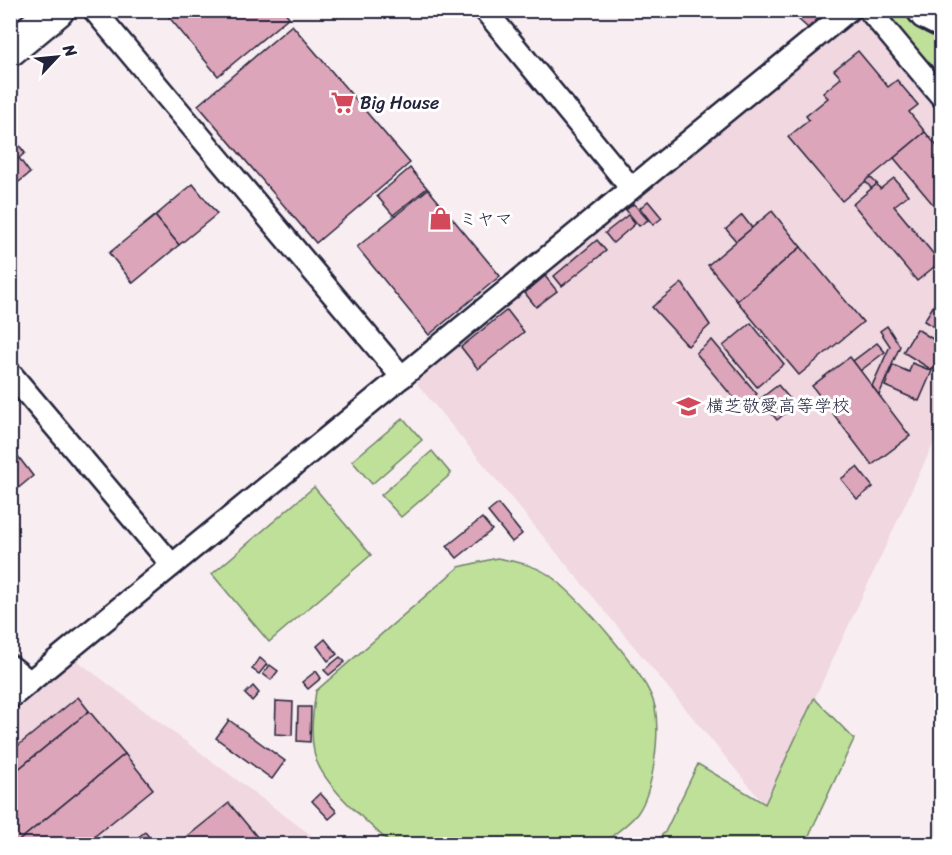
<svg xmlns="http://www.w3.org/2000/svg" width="952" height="855" font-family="Sriracha,'Klee One',sans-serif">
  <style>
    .built { fill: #f0d7e0 }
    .green { fill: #bfe099; stroke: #70816a; stroke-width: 1.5 }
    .building { fill: #dca5b9; stroke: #22223b; stroke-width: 1.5 }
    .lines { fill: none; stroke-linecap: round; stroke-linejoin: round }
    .street-casing { stroke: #22223b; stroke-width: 26 }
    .primary-casing { stroke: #22223b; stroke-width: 38 }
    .street { stroke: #fff; stroke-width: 21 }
    .primary { stroke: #fff; stroke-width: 33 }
    .labels { text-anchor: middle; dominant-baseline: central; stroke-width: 6; stroke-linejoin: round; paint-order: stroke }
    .poi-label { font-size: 18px; fill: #22223b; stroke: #fff; text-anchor: start }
  </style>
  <rect width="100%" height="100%" fill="#f8edf1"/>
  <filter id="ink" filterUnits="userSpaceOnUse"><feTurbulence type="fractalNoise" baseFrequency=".0167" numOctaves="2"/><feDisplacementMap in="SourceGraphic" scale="12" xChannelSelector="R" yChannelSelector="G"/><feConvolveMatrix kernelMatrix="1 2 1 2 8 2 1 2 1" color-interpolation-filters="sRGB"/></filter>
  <g filter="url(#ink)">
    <g class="built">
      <polygon points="868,17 941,105 941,427 765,805 418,385 418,371 854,19"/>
      <polygon points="76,660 323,844 11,844 11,714"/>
    </g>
    <g class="green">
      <polygon points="888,11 941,11 941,81 891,21"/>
      <polygon points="403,418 422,440 372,484 352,461"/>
      <polygon points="432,451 451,474 401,517 381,495"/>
      <polygon points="314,487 371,555 269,642 212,574"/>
      <path d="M497 558C516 562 537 565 553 578 580 599 648 674 655 707 660 734 654 791 637 814 628 825 613 835 602 844H391C368 822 319 783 314 752 310 731 313 712 316 691L459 567Z"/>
      <polygon points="814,698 854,739 805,844 653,844 665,832 698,764 765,804"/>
    </g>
    <g class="building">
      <polygon points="163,10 283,10 289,17 218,76"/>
      <polygon points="788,10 827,10 808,28"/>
      <polygon points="292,25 410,163 316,243 198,105"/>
      <polygon points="858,51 888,87 897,80 918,105 909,112 925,132 842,201 788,137 809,120 806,116 828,98 823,93 841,78 834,70"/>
      <polygon points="925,132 942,152 942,215 894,158"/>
      <polygon points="15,140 25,153 19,158 30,173 10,189 10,144"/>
      <polygon points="410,168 427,188 393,215 377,196"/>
      <polygon points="870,177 877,184 872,189 865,181"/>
      <polygon points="894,178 908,195 894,206 940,262 917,281 853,204 877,184 880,189"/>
      <polygon points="193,184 217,214 179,245 155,216"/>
      <polygon points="428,189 500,276 429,335 357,247"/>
      <polygon points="648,201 662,218 653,225 640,208"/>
      <polygon points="634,204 648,220 639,226 626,210"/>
      <polygon points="772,211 801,247 737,301 708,265"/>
      <polygon points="628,215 635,224 613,243 605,233"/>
      <polygon points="742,215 752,228 736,241 726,229"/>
      <polygon points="155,216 179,245 133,283 109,253"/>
      <polygon points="597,240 606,251 562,286 554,276"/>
      <polygon points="801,247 863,322 799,375 737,301"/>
      <polygon points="545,276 557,291 536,307 525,293"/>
      <polygon points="682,283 710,325 688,346 652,307"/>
      <polygon points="942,292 942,332 924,321"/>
      <polygon points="507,310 524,332 478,369 461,347"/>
      <polygon points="751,323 784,364 757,387 723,346"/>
      <polygon points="887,326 900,346 879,395 872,386 890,346 880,331"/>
      <polygon points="917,329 942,345 942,355 932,370 903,352"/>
      <polygon points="712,340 757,394 741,407 696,353"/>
      <polygon points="877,343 885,352 860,371 853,361"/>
      <polygon points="850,357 910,436 872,465 812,386"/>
      <polygon points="912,363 932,371 919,401 885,386 893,365 909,372"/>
      <polygon points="778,385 795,405 777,420 760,399"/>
      <polygon points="14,451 33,476 10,495 10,454"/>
      <polygon points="857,467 873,487 857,499 841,479"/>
      <polygon points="498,504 522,534 512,542 488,512"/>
      <polygon points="482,518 492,530 457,558 447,546"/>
      <polygon points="325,639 337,654 328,661 317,646"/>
      <polygon points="340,657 345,662 329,675 324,670"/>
      <polygon points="260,658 267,664 259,674 252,669"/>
      <polygon points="270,665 278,671 271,680 263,674"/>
      <polygon points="316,671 321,678 308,689 302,682"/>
      <polygon points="253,686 259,693 252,701 245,694"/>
      <polygon points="78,697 89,711 10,776 10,752"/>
      <polygon points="276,701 293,702 292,735 275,734"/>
      <polygon points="298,707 311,707 310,742 297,741"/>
      <polygon points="89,711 125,754 15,844 10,844 10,776"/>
      <polygon points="229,720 285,761 272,779 216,738"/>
      <polygon points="125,754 153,789 85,844 15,844"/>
      <polygon points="320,793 337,812 329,819 312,801"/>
      <polygon points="229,803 263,844 178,844"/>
      <polygon points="145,832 155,844 129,844"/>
    </g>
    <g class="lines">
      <defs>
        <g id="street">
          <polyline points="94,10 402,377"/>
          <polyline points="485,10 631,188"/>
          <polyline points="869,10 942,97"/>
          <polyline points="917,10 922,17 942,27"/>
          <polyline points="10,373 172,565"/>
          <polyline points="10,666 30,682"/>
          <polyline points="10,698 849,10"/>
        </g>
        <polyline id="primary" points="10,49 57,10"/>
      </defs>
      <use href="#street" class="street-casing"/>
      <use href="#primary" class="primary-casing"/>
      <use href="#street" class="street"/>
      <use href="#primary" class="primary"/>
    </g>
  </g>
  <defs>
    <symbol id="supermarket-bare" viewBox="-9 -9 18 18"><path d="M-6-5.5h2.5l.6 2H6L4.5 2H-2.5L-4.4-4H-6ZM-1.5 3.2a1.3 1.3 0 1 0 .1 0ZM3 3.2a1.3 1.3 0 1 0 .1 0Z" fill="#d1495b" stroke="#fff" stroke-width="2.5" paint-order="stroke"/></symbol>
    <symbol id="shop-bare" viewBox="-9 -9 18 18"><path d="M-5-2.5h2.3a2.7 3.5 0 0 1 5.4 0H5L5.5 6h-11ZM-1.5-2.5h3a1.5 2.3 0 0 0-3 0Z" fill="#d1495b" stroke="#fff" stroke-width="2.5" paint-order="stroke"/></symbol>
    <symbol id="school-bare" viewBox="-9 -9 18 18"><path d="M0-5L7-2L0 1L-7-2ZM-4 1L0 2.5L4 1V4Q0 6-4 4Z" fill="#d1495b" stroke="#fff" stroke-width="2.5" paint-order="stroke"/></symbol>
  </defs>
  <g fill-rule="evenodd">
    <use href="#supermarket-bare" x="326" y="86" width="33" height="33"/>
    <use href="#shop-bare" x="424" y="202" width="33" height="33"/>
    <use href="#school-bare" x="672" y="390" width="33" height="33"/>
  </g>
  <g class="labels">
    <g class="poi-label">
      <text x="360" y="103">Big House</text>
      <text x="459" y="219">ミヤマ</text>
      <text x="706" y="406">横芝敬愛高等学校</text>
    </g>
  </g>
  <rect width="952" height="855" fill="none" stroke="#fff" stroke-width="36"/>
  <rect x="18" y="18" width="916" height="819" fill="none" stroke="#22223b" stroke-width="2" filter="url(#ink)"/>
  <g transform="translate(57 57) rotate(64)" stroke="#ffffff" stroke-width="4.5" paint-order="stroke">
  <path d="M0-4.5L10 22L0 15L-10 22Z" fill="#22223b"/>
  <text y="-9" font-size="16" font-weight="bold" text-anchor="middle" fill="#22223b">N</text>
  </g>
</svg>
